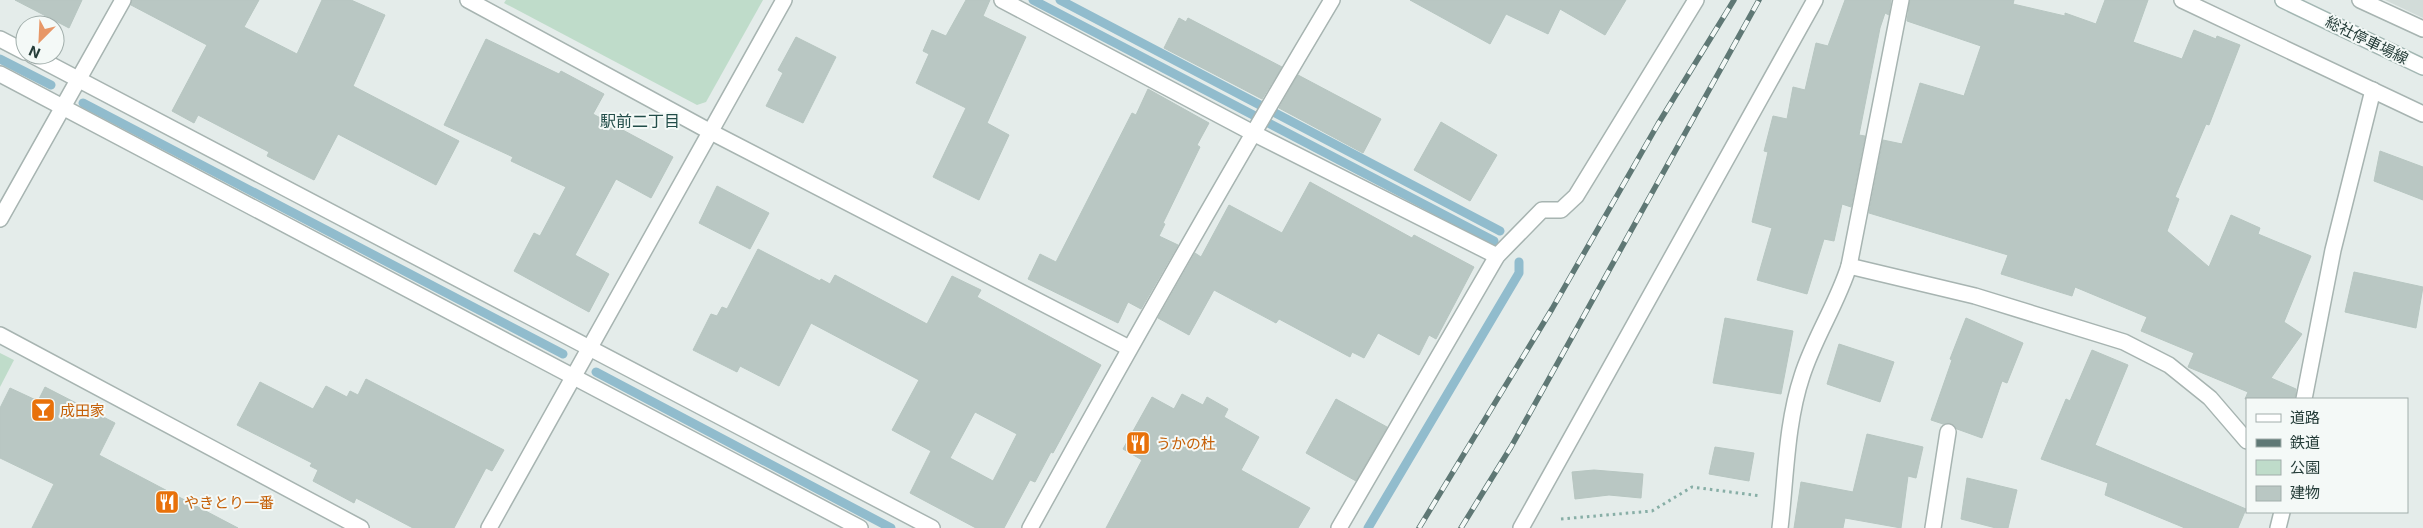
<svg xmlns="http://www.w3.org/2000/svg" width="2423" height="528" font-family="Inter,'Noto Sans JP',sans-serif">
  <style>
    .built { fill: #d2dcd9 }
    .green { fill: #bfdcca }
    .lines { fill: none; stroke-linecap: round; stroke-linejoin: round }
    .stream { stroke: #91bccd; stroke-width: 9 }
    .building { fill: #b9c7c3; stroke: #b7c6c1; fill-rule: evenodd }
    .minor-casing { stroke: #a7b4b1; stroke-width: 18 }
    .secondary-casing { stroke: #a3b7b3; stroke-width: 18 }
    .path { stroke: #87aea6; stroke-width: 3; stroke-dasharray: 2.5 4; stroke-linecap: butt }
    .minor { stroke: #fff; stroke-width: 15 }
    .secondary { stroke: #fff; stroke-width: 15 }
    .rail-casing { stroke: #5f7875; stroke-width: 5.5 }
    .rail { stroke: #f4f9f7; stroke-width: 4; stroke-dasharray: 11; stroke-linecap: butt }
    .labels { text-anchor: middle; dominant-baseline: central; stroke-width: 4; stroke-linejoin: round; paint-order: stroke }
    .street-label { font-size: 15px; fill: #253d39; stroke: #f4f9f7 }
    .food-label { font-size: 15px; fill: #c56008; stroke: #f4f9f7; text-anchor: start }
    .neighbourhood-label { font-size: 16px; fill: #224d49; stroke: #f4f9f7 }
  </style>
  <rect width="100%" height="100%" fill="#e4ecea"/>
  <polygon class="built" points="2385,0 2423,0 2423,18"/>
  <g class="green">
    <polygon points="506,0 763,0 706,102 697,105 504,3"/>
    <polygon points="0,353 14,360 0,387"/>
  </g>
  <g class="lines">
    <g class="stream">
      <polyline points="1033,0 1494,241"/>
      <polyline points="1060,0 1500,231"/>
      <polyline points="0,59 51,85"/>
      <polyline points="83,103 563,354"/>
      <polyline points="596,372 891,528"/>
      <polyline points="1368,528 1519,273 1519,262"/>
    </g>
  </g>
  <g class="building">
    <polygon points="15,0 82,0 69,28"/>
    <polygon points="132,0 259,0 244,27 297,54 322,0 351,0 385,15 353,86 459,141 436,185 338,134 314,180 267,156 269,152 198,115 194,123 172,111 207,45 131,5"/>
    <polygon points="966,0 990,0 983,16 1026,37 987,123 1009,135 979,200 933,177 966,108 916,83 929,54 923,51 932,30 946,36"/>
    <polygon points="1410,0 1626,0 1605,35 1560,9 1548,34 1506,14 1490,44"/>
    <polygon points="1845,0 1891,0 1889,15 1885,13 1880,28 1859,135 1865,136 1851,207 1842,204 1834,241 1824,239 1807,294 1757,280 1772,228 1752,222 1768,152 1764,151 1773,116 1787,119 1793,87 1805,90 1816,43 1828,46"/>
    <polygon points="1910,0 2014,0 2013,4 2065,16 2065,13 2096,24 2105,0 2148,0 2133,42 2182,59 2194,30 2216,39 2217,36 2240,45 2209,125 2206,124 2175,197 2179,199 2167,231 2209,267 2231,215 2260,228 2258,234 2311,256 2284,322 2302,334 2271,378 2296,389 2295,399 2245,399 2248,392 2188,367 2194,353 2141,331 2147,317 2075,287 2072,296 2001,274 2008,255 1869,213 1883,140 1902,144 1920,83 1964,96 1981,46 1907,21"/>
    <polygon points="1179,18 1186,22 1188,18 1282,67 1262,99 1164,48"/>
    <polygon points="796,37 836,57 803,123 766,106 783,73 778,70"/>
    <polygon points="486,39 559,74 561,71 604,94 593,114 673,157 651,198 616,179 575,255 609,274 589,312 514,271 534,233 540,236 566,187 511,161 513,157 444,125"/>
    <polygon points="1298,75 1381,119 1363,153 1279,108"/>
    <polygon points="1148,89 1209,123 1197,145 1200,147 1163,223 1165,224 1159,236 1178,245 1141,309 1128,302 1118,323 1028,279 1040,254 1056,262 1132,113 1136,115"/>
    <polygon points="1441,122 1497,155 1470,201 1414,170"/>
    <polygon points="2380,151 2423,167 2423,200 2374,181"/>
    <polygon points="1310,182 1412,238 1414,235 1474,267 1436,339 1429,335 1419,355 1378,333 1364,358 1352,352 1350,357 1279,319 1276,323 1214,290 1189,335 1158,318 1195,253 1201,257 1229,205 1282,233"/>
    <polygon points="717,186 769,213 750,249 699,223"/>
    <path d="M758 249 820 281 821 279 830 284 835 275 927 324 952 276 981 290 977 297 1101 365 1053 453 1051 452 1035 482 1030 480 1004 528H976L910 493 931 451 892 430 919 380 811 323 779 386 740 366 737 372 693 350 711 314 717 316 722 307 727 309ZM975 412 1017 434 993 481 950 458Z"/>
    <polygon points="2354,272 2423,287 2416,328 2345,312"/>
    <polygon points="1725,318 1793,331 1781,394 1713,383"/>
    <polygon points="1966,318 2023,343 2007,383 2002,381 1982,438 1957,429 1950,423 1943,424 1931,420 1952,360 1950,359"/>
    <polygon points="1839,344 1894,362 1880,402 1827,384"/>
    <polygon points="2092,350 2128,365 2095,445 2246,509 2238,528 2185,528 2105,495 2108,483 2041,459 2066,399 2070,401"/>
    <polygon points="366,379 504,450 492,471 486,468 454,528 413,528 356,498 354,503 313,481 318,470 310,466 312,463 237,425 260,382 313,409 326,386 347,397 350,391 358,395"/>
    <polygon points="45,387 115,423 99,455 238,528 32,528 54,484 0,458 0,408 10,388 38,401"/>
    <polygon points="1182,394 1203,405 1207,397 1228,409 1224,417 1259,437 1241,470 1310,508 1298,528 1106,528 1142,460 1123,449 1152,397 1174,409"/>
    <polygon points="1336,399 1387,427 1356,481 1306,453"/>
    <polygon points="1867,434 1923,447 1916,478 1908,476 1901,528 1845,518 1843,528 1794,528 1801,482 1853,492"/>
    <polygon points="1715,447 1754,453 1749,481 1709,474"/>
    <polygon points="1594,470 1643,474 1641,498 1609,495 1575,499 1572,472"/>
    <polygon points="1967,478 2017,490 2008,528 1996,528 1961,519"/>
  </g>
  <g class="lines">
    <defs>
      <g id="minor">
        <polyline points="468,0 709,131 1129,348"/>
        <polyline points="1002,0 1253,133 1497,256"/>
        <polyline points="2182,0 2423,114"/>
        <polyline points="2360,0 2423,29"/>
        <polyline points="0,39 25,52"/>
        <polyline points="32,55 932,528"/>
        <polyline points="0,74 860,528"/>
        <polyline points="0,219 123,0"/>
        <polyline points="1849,266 1975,296 2124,342 2169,365 2210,398 2247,441"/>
        <polyline points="0,335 361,528"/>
        <polyline points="2304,399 2333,250 2373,90"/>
        <polyline points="489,528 784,0"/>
        <path d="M1030 528C1128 350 1228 174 1332 0"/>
        <polyline points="1339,528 1497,256 1542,210 1561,210 1576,196 1696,0"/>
        <polyline points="1521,528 1815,0"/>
        <path d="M1780 528C1786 478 1786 424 1802 376 1814 338 1837 304 1849 266L1901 0"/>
        <polyline points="1933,528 1948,432"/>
        <polyline points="2278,528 2282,512"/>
      </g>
      <polyline id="secondary" points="2283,0 2423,67"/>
    </defs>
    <use href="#minor" class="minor-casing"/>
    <use href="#secondary" class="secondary-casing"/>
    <polyline class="path" points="1561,519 1652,511 1692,487 1761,496"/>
    <use href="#minor" class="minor"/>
    <use href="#secondary" class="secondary"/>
    <defs>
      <g id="rail">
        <polyline points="1419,528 1552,309 1658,124 1734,0"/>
        <polyline points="1461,528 1511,447 1759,0"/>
      </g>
    </defs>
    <use href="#rail" class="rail-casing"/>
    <use href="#rail" class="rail"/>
  </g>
  <defs>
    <symbol id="bar-square" viewBox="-11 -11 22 22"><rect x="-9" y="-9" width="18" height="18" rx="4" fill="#e8710a" stroke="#f4f9f7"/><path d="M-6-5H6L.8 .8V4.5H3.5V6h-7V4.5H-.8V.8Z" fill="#fff"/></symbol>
    <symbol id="restaurant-square" viewBox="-11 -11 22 22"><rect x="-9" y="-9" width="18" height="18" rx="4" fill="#e8710a" stroke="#f4f9f7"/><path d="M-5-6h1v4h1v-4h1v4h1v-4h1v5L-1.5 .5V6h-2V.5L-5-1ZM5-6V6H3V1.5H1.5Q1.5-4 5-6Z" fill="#fff"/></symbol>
  </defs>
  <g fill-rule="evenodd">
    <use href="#bar-square" x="29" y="396" width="28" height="28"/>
    <use href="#restaurant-square" x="1124" y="429" width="28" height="28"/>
    <use href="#restaurant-square" x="153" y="488" width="28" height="28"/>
  </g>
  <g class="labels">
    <g class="street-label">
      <text transform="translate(2367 40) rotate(26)">総社停車場線</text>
    </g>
    <g class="food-label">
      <text x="60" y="410">成田家</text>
      <text x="1156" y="443">うかの杜</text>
      <text x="184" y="502">やきとり一番</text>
    </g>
    <g class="neighbourhood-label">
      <text x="640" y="121">駅前二丁目</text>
    </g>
  </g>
  <rect x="2246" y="398" width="162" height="115" fill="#f4f9f7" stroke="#a1aeab"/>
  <rect x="2256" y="414" width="25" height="8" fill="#ffffff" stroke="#a1aeab"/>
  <text x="2290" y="423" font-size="15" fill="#253d39">道路</text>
  <rect x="2256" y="439" width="25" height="8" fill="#5f7875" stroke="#a1aeab"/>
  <text x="2290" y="448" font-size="15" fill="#253d39">鉄道</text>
  <rect x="2256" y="460" width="25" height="15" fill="#bfdcca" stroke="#a1aeab"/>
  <text x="2290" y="473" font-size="15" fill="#253d39">公園</text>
  <rect x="2256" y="486" width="25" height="15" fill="#b9c7c3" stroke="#a1aeab"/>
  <text x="2290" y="498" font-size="15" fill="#253d39">建物</text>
  <g transform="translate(40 40) rotate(204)"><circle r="24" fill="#f4f9f7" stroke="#a1aeab"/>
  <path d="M0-4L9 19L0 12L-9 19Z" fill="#e79767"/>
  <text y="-8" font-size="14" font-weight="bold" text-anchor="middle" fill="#253d39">N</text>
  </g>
</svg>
